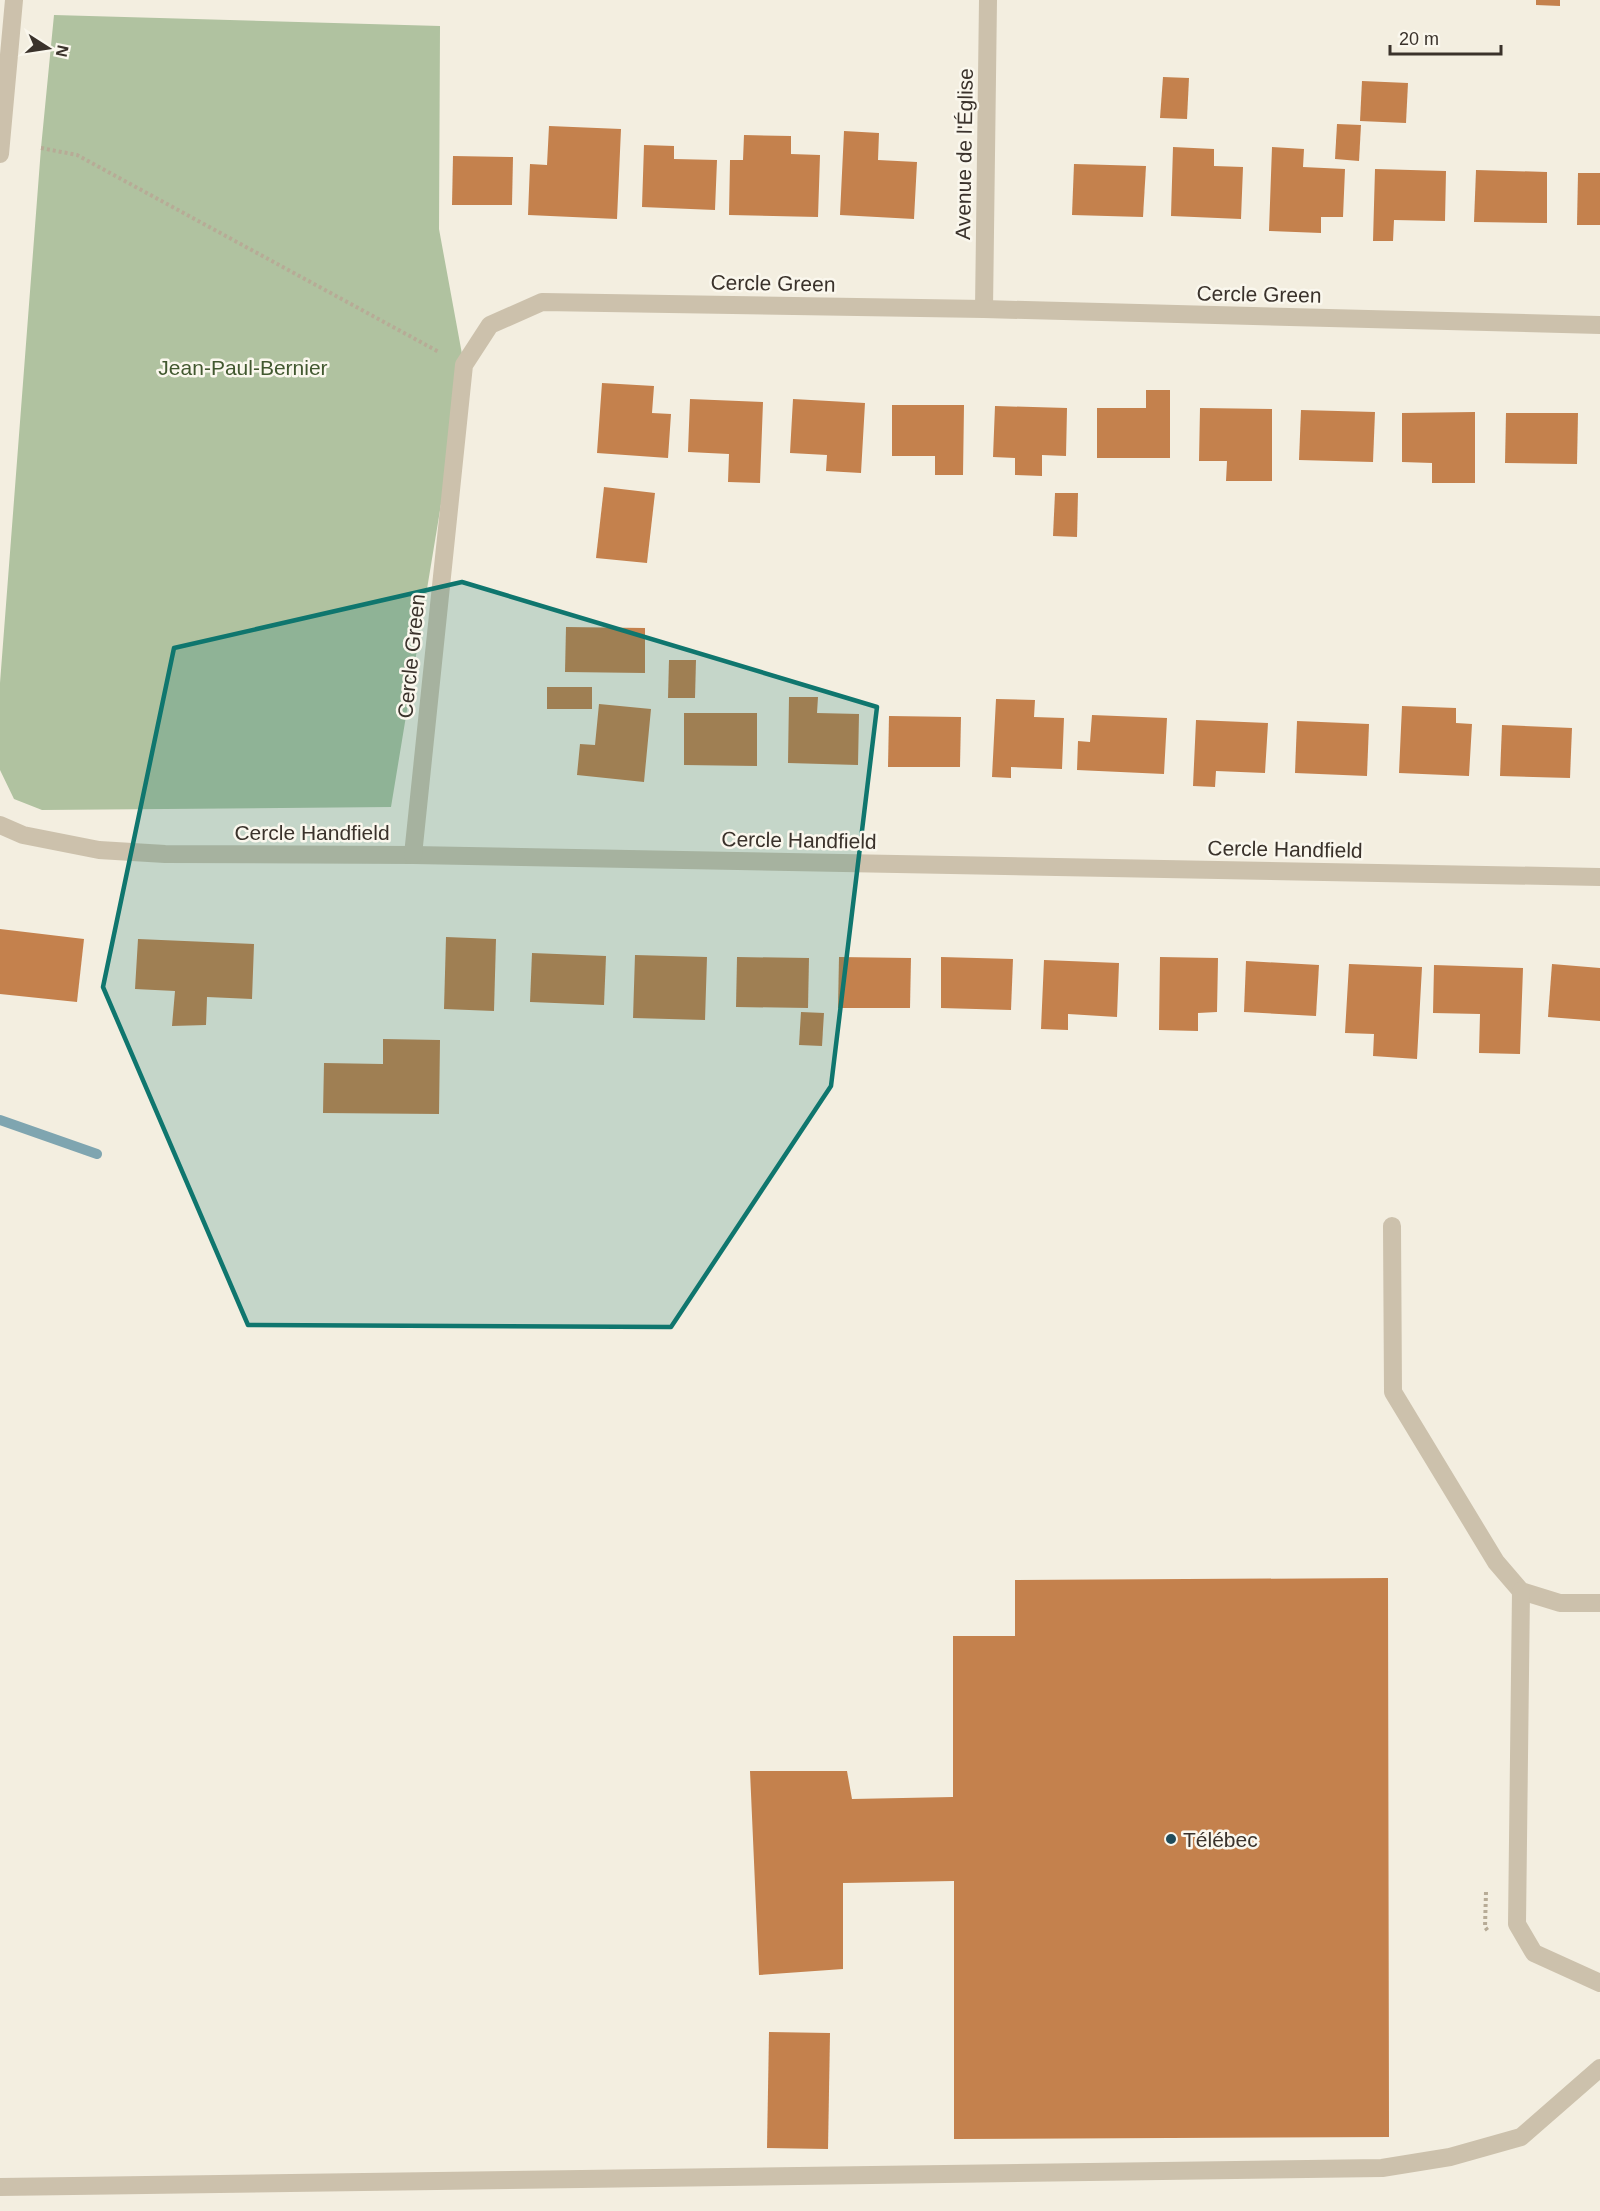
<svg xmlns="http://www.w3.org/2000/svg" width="1600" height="2211" font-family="Helvetica,sans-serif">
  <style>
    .green { fill: #b0c2a0 }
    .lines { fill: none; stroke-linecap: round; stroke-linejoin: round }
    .stream { stroke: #7fa5b0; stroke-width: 10 }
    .building { fill: #c4814d }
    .path { stroke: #b7ab96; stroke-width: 4; stroke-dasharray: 3 3; stroke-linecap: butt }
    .minor { stroke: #ccc1ac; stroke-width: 18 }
    .marked { fill: #0f766e; fill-opacity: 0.2; stroke: #0f766e; stroke-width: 4.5; stroke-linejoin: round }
    .poi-dot { fill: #204c5b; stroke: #faf7ed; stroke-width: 2 }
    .labels { text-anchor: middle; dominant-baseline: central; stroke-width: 5; stroke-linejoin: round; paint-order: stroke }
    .street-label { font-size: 21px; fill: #3a322b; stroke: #faf7ed }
    .park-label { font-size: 21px; fill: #41582f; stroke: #faf7ed }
    .poi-label { font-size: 21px; fill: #3a322b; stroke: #faf7ed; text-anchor: start }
  </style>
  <rect width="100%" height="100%" fill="#f3eee0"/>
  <polygon class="green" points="54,15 440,26 439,229 464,365 391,807 42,810 14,799 0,770 0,683 41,148"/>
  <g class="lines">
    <polyline class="stream" points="0,1120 97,1154"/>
  </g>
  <g class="building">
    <polygon points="1536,0 1560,0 1560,6 1536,5"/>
    <polygon points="1163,77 1189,78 1187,119 1160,118"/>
    <polygon points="1362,81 1408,83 1406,123 1360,121"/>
    <polygon points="1337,124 1361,125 1359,161 1335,159"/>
    <polygon points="549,126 621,129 617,219 528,215 530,164 547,165"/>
    <polygon points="844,131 879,133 878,160 917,162 914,219 840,215"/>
    <polygon points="744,135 791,136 791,154 820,155 818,217 729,215 730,160 743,160"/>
    <polygon points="644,145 674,146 674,159 717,160 715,210 642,207"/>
    <polygon points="1173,147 1214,149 1214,166 1243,167 1241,219 1171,216"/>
    <polygon points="1272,147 1304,149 1303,167 1345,169 1343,217 1321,217 1321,233 1269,231"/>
    <polygon points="453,156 513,157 512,205 452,205"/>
    <polygon points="1074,164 1146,166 1143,217 1072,215"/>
    <polygon points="1375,169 1446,171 1445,221 1394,220 1393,241 1373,241"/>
    <polygon points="1476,170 1547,172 1547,223 1474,222"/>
    <polygon points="1578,173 1600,173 1600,225 1577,225"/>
    <polygon points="602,383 654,386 652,413 671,414 668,458 597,453"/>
    <polygon points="1146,390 1170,390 1170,458 1097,458 1097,408 1146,408"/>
    <polygon points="690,399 763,402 760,483 728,482 729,454 688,452"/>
    <polygon points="793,399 865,403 861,473 826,471 827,455 790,453"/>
    <polygon points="892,405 964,405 963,475 935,475 935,456 892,456"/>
    <polygon points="995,406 1067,408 1066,456 1042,455 1042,476 1015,475 1015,458 993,457"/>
    <polygon points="1200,408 1272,409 1272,481 1226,481 1227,461 1199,461"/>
    <polygon points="1301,410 1375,412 1373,462 1299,460"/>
    <polygon points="1475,412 1475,483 1432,483 1432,463 1402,462 1402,413"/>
    <polygon points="1506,413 1578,413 1577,464 1505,463"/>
    <polygon points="604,487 655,493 647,563 596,558"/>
    <polygon points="1055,493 1078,493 1077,537 1053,536"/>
    <polygon points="566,627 645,628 645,673 565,672"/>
    <polygon points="669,660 696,660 695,698 668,698"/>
    <rect x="547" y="687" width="45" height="22"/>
    <polygon points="789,697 818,697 817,713 859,714 858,765 788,763"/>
    <polygon points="996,699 1035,700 1034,717 1064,718 1062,769 1011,767 1011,778 992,777"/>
    <polygon points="599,704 651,709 644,782 577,775 580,744 595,745"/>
    <polygon points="1402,706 1456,708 1456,723 1472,724 1469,776 1399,773"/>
    <polygon points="684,713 757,713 757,766 684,765"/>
    <polygon points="1092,715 1167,718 1164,774 1077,770 1078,741 1090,742"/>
    <polygon points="889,716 961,717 960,767 888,767"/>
    <polygon points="1196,720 1268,723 1265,773 1216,771 1215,787 1193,786"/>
    <polygon points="1297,721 1369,724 1367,776 1295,773"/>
    <polygon points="1502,725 1572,728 1570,778 1500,776"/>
    <polygon points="0,929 84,939 77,1002 0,994"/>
    <polygon points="446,937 496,939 494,1011 444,1009"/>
    <polygon points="138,939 254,944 252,999 207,997 206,1025 172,1026 175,991 135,989"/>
    <polygon points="532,953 606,956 604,1005 530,1002"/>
    <polygon points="635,955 707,957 705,1020 633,1018"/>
    <polygon points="737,957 809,958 808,1008 736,1007"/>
    <polygon points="839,957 911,958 910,1008 838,1008"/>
    <polygon points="941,957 1013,959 1011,1010 941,1008"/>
    <polygon points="1160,957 1218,958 1217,1012 1198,1013 1198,1031 1159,1030"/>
    <polygon points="1044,960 1119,963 1117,1017 1068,1014 1068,1030 1041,1029"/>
    <polygon points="1246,961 1319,965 1316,1016 1244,1012"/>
    <polygon points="1349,964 1422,967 1417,1059 1373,1056 1374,1034 1345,1033"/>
    <polygon points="1552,964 1600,968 1600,1021 1548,1017"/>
    <polygon points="1434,965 1523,968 1520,1054 1479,1053 1480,1014 1433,1013"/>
    <polygon points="801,1012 824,1013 822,1046 799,1045"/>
    <polygon points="383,1039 440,1040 439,1114 323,1113 324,1063 383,1064"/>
    <polygon points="1388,1578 1389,2137 954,2139 954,1881 843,1883 843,1969 759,1975 750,1771 847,1771 852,1799 953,1797 953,1636 1015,1636 1015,1580"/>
    <polygon points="769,2032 830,2033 828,2149 767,2148"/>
  </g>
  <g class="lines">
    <g class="path">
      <polyline points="41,148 77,155 439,352"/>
      <polyline points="1486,1892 1485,1927 1488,1931"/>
    </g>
    <g class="minor">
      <polyline points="0,154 14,0"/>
      <polyline points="984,309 988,0"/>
      <polyline points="0,825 23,835 99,850 165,854 413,855 1600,877"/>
      <polyline points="413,855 464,365 490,325 542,302 984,309 1600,325"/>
      <polyline points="1392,1226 1393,1392 1496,1562 1521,1591 1560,1603 1600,1603"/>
      <polyline points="1521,1591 1517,1924 1534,1953 1600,1983"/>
      <polyline points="0,2187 1382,2168 1450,2157 1521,2137 1600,2068"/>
    </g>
  </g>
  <path class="marked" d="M462 582 877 707 831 1086 671 1327 248 1325 103 987 174 648Z"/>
  <circle class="poi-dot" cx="1171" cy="1839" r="6"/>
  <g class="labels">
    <g class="street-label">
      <text transform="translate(964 154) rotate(-89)">Avenue de l'Église</text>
      <text transform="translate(773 283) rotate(1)">Cercle Green</text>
      <text transform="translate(1259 294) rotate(1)">Cercle Green</text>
      <text transform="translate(411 656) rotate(-84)">Cercle Green</text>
      <text x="312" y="832">Cercle Handfield</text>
      <text transform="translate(799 840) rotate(1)">Cercle Handfield</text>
      <text transform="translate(1285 849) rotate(1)">Cercle Handfield</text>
    </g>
    <g class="park-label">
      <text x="243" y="367">Jean-Paul-Bernier</text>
    </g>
    <g class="poi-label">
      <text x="1183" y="1839">Télébec</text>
    </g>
  </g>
  <g transform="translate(48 48) rotate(102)" stroke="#faf7ed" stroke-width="4.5" paint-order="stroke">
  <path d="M0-4.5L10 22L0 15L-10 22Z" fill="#3a322b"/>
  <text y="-9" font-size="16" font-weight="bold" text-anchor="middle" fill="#3a322b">N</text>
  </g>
  <path d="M1390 45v9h111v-9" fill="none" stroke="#3a322b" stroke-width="3"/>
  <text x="1399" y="45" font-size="18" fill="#3a322b" stroke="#faf7ed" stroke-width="4.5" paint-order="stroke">20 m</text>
</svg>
